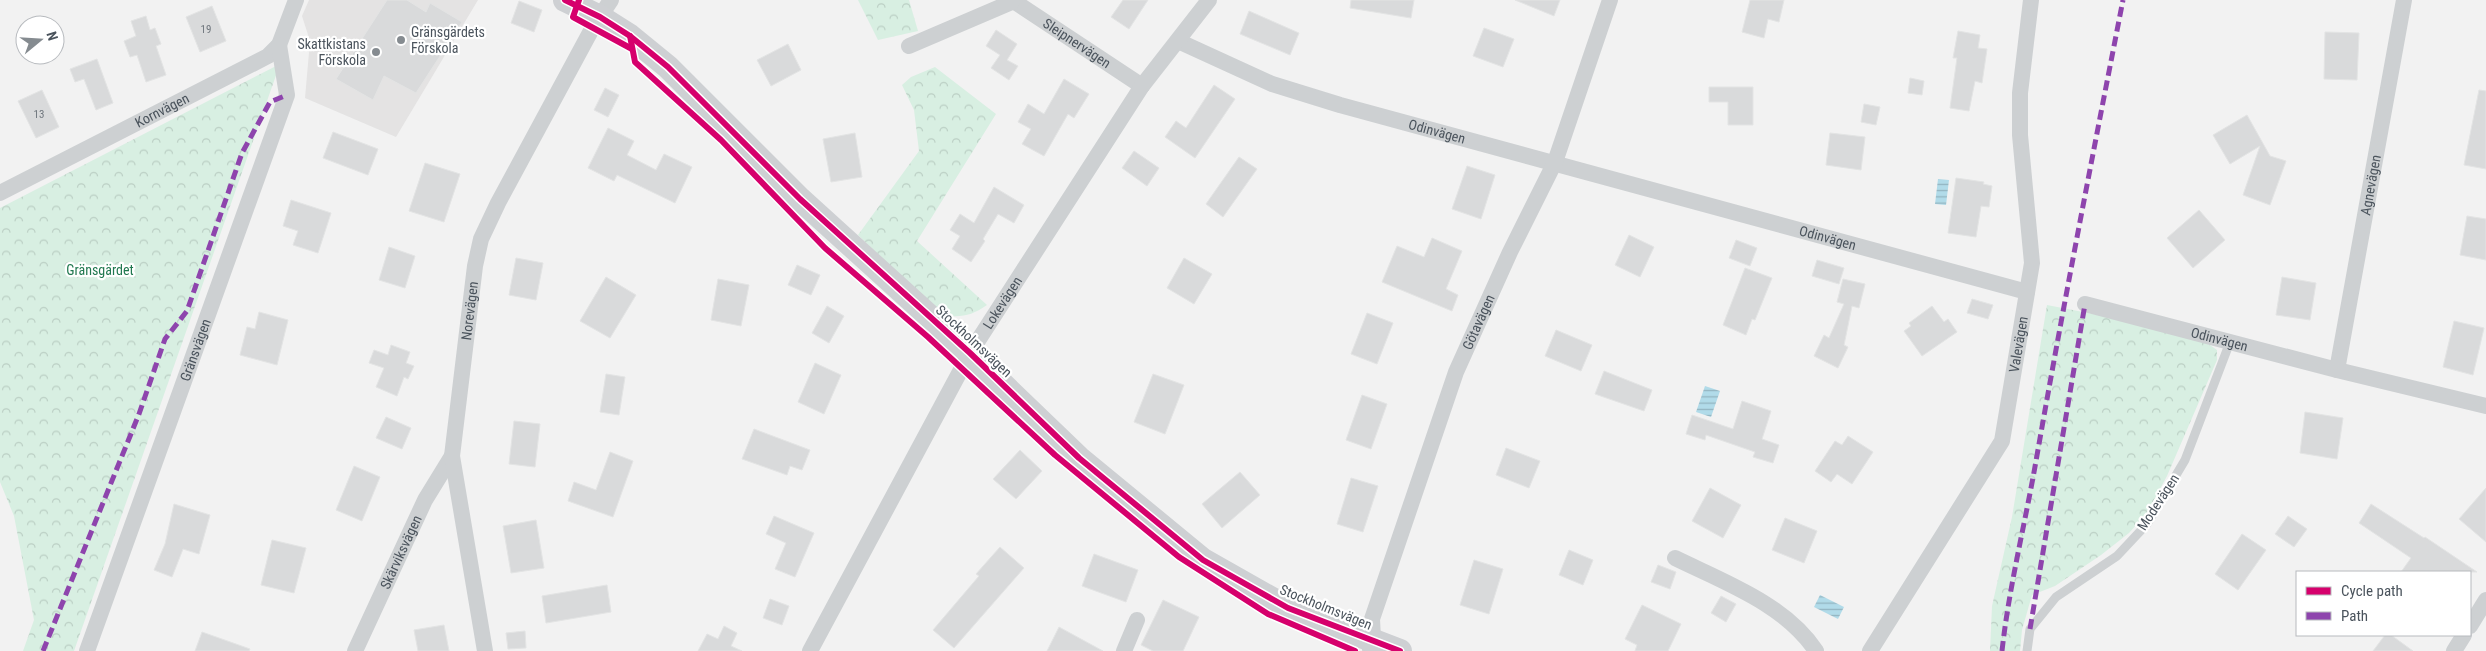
<svg xmlns="http://www.w3.org/2000/svg" width="2486" height="651" font-family="'Roboto Condensed',sans-serif">
  <style>
    .education { fill: #e4e3e3 }
    .forest { fill: url(#forest-crowns) }
    .water { fill: url(#water-rules) }
    .building { fill: #d9dadb; stroke: #e3e4e4 }
    .lines { fill: none; stroke-linecap: round; stroke-linejoin: round }
    .lane { stroke: #cdd0d2; stroke-width: 9 }
    .street { stroke: #cdd0d2; stroke-width: 16 }
    .secondary { stroke: #ced0d3; stroke-width: 24 }
    .quiet { stroke: #8e44ad; stroke-width: 5; stroke-dasharray: 10 5; stroke-linecap: butt }
    .cycleway-casing { stroke: #fff; stroke-width: 9 }
    .cycleway { stroke: #d6006c; stroke-width: 6 }
    .poi-dot { fill: #858b90; stroke: #fff; stroke-width: 2 }
    .labels { text-anchor: middle; dominant-baseline: central; stroke-width: 4.5; stroke-linejoin: round; paint-order: stroke }
    .number-label { font-size: 11px; fill: #6f767d }
    .poi-label { font-size: 14px; fill: #4a535c; stroke: #fff; text-anchor: start }
    .street-label { font-size: 14px; fill: #4a535c; stroke: #fff }
    .park-label { font-size: 14px; fill: #20784f; stroke: #fff }
  </style>
  <defs>
    <pattern id="forest-crowns" width="20" height="18" patternUnits="userSpaceOnUse" patternTransform="scale(1.25)"><rect width="20" height="18" fill="#d8efe2"/><path d="M2 6a3 3 0 1 1 6 0M12 15a3 3 0 1 1 6 0" fill="none" stroke="#bbcfc4"/></pattern>
    <pattern id="water-rules" width="6" height="5" patternUnits="userSpaceOnUse" patternTransform="scale(1.25)"><rect width="6" height="5" fill="#b1dbe9"/><path d="M0 2.5h6" fill="none" stroke="#92b4c0"/></pattern>
  </defs>
  <rect width="100%" height="100%" fill="#f2f2f2"/>
  <polygon class="education" points="309,0 478,0 396,137 305,98 310,41 302,16"/>
  <g class="forest">
    <polygon points="858,0 909,0 918,31 878,40"/>
    <polygon points="280,64 74,651 23,651 34,620 14,516 0,482 0,208"/>
    <path d="M935 67 996 114 917 241 987 305C971 316 961 318 941 315L858 235 919 151 914 110 902 85 911 77Z"/>
    <polygon points="2047,305 2114,318 2207,343 2217,350 2217,360 2167,476 2147,513 2129,533 2101,555 2055,586 2032,595 2022,630 2020,651 1990,651 1992,606 2012,517"/>
  </g>
  <g class="water">
    <polygon points="1938,179 1949,180 1946,205 1935,204"/>
    <polygon points="1705,386 1720,391 1711,417 1696,412"/>
    <polygon points="1820,595 1844,607 1838,619 1814,607"/>
  </g>
  <g class="building">
    <polygon points="387,0 407,0 426,12 430,3 462,22 416,93 384,76 373,100 336,79"/>
    <polygon points="1123,0 1148,0 1129,29 1111,17"/>
    <polygon points="1351,0 1414,0 1411,18 1350,8"/>
    <polygon points="1515,0 1560,0 1554,16"/>
    <polygon points="1750,0 1784,0 1779,22 1768,19 1764,38 1742,32"/>
    <polygon points="519,1 542,10 534,32 511,23"/>
    <polygon points="212,6 226,41 200,52 186,17"/>
    <polygon points="1249,11 1299,33 1290,55 1240,34"/>
    <polygon points="146,16 150,30 155,28 161,44 156,46 166,75 146,82 137,55 130,57 124,41 136,36 131,21"/>
    <polygon points="1484,28 1514,39 1503,67 1473,56"/>
    <polygon points="996,30 1017,44 1007,60 1018,66 1009,80 991,68 1000,55 986,46"/>
    <polygon points="1958,31 1980,35 1978,48 1987,49 1982,83 1975,81 1969,111 1950,108 1957,58 1953,58"/>
    <polygon points="2325,32 2359,33 2357,80 2324,79"/>
    <polygon points="788,44 801,70 771,86 757,60"/>
    <polygon points="97,59 113,103 96,110 84,79 75,82 70,69"/>
    <polygon points="1910,78 1924,81 1922,95 1908,93"/>
    <polygon points="1064,79 1089,94 1074,118 1068,114 1044,156 1022,144 1031,129 1018,122 1028,104 1044,114"/>
    <polygon points="1214,85 1235,99 1195,158 1165,137 1176,121 1186,128"/>
    <polygon points="1709,87 1753,87 1753,125 1728,125 1728,102 1709,102"/>
    <polygon points="605,88 619,95 608,117 594,110"/>
    <polygon points="42,90 59,127 36,138 18,101"/>
    <polygon points="2479,90 2486,91 2486,169 2464,165"/>
    <polygon points="1864,104 1880,107 1876,125 1861,122"/>
    <polygon points="2247,115 2270,156 2286,161 2270,205 2243,195 2260,146 2230,164 2213,135"/>
    <polygon points="608,128 634,141 627,155 656,170 664,154 692,167 675,203 617,175 614,181 588,168"/>
    <polygon points="333,132 378,149 368,175 323,158"/>
    <polygon points="855,133 862,177 831,182 823,139"/>
    <polygon points="1830,133 1865,137 1861,170 1826,165"/>
    <polygon points="1134,151 1159,168 1147,186 1122,168"/>
    <polygon points="1239,157 1257,169 1223,217 1206,204"/>
    <polygon points="425,163 460,174 444,222 409,211"/>
    <polygon points="1467,166 1495,175 1481,219 1452,209"/>
    <polygon points="1956,178 1984,182 1983,184 1992,186 1989,207 1981,206 1976,237 1948,233"/>
    <polygon points="994,187 1024,205 1014,223 998,214 983,239 985,241 971,262 952,249 960,236 950,230 960,214 974,223"/>
    <polygon points="291,200 331,213 318,253 293,245 298,231 283,226"/>
    <polygon points="2199,210 2225,240 2193,268 2167,238"/>
    <polygon points="2467,216 2486,219 2486,260 2460,255"/>
    <polygon points="1629,235 1654,247 1640,277 1615,265"/>
    <polygon points="1432,238 1462,251 1446,289 1458,295 1452,311 1382,282 1397,246 1424,257"/>
    <polygon points="1736,240 1757,248 1750,266 1729,258"/>
    <polygon points="389,247 415,256 405,288 379,280"/>
    <polygon points="516,258 543,263 536,300 509,295"/>
    <polygon points="1184,258 1212,274 1194,304 1167,288"/>
    <polygon points="1817,260 1844,268 1839,284 1812,276"/>
    <polygon points="797,265 820,275 811,295 788,285"/>
    <polygon points="1745,268 1772,278 1755,320 1752,319 1746,335 1723,325"/>
    <polygon points="606,277 636,295 610,338 580,321"/>
    <polygon points="2282,277 2316,283 2310,320 2276,315"/>
    <polygon points="718,279 749,285 741,326 711,320"/>
    <polygon points="1843,279 1865,284 1859,308 1852,306 1844,345 1848,347 1838,368 1814,356 1824,335 1829,338 1844,304 1837,302"/>
    <polygon points="1972,299 1993,305 1988,319 1967,313"/>
    <polygon points="827,306 844,316 829,343 812,333"/>
    <polygon points="1932,306 1944,322 1948,319 1957,332 1922,356 1904,331 1911,326 1909,323"/>
    <polygon points="259,312 288,320 277,365 240,355 247,327 255,329"/>
    <polygon points="1367,313 1393,323 1377,364 1351,354"/>
    <polygon points="2454,321 2484,328 2473,375 2443,367"/>
    <polygon points="1556,330 1592,345 1581,371 1545,356"/>
    <polygon points="391,345 410,352 406,363 414,366 408,379 404,377 397,396 376,387 384,368 369,363 374,350 388,355"/>
    <polygon points="815,363 841,375 824,414 798,402"/>
    <polygon points="1604,371 1652,390 1644,411 1595,394"/>
    <polygon points="606,374 625,377 619,415 600,412"/>
    <polygon points="1153,374 1184,385 1165,434 1134,422"/>
    <polygon points="1362,395 1387,404 1371,449 1346,440"/>
    <polygon points="1742,401 1771,411 1762,439 1779,445 1773,463 1753,457 1755,452 1706,435 1705,440 1686,434 1692,415 1733,429"/>
    <polygon points="2305,412 2343,418 2337,459 2300,453"/>
    <polygon points="386,417 411,428 402,449 376,438"/>
    <polygon points="514,421 540,424 535,467 509,464"/>
    <polygon points="754,429 810,450 802,470 790,466 787,475 742,459"/>
    <polygon points="1848,436 1873,452 1852,484 1837,474 1831,482 1815,471 1835,441 1842,445"/>
    <polygon points="1506,448 1540,461 1529,488 1496,475"/>
    <polygon points="1020,450 1042,471 1016,499 993,479"/>
    <polygon points="610,452 633,461 613,517 568,501 574,482 596,490"/>
    <polygon points="354,466 380,477 362,521 336,510"/>
    <polygon points="1240,472 1260,495 1222,528 1202,504"/>
    <polygon points="1351,478 1378,486 1363,532 1337,524"/>
    <polygon points="1710,488 1741,505 1723,538 1692,521"/>
    <polygon points="2486,488 2486,542 2459,519"/>
    <polygon points="174,504 210,515 199,554 183,549 172,577 154,570 165,544"/>
    <polygon points="2371,504 2424,538 2425,537 2477,572 2401,572 2411,558 2359,523"/>
    <polygon points="774,516 814,533 795,577 775,569 786,543 766,534"/>
    <polygon points="2288,516 2307,529 2294,547 2275,534"/>
    <polygon points="1785,518 1817,531 1804,563 1772,550"/>
    <polygon points="536,520 544,568 511,573 503,526"/>
    <polygon points="2242,534 2266,550 2238,590 2215,574"/>
    <polygon points="272,540 306,548 294,593 261,585"/>
    <polygon points="1000,547 1024,568 954,648 933,630 979,576 976,574"/>
    <polygon points="1569,550 1593,560 1583,585 1559,575"/>
    <polygon points="1094,554 1138,570 1126,602 1082,586"/>
    <polygon points="1474,560 1503,569 1489,614 1460,605"/>
    <polygon points="1658,565 1676,572 1670,589 1651,582"/>
    <polygon points="607,585 611,612 546,623 542,596"/>
    <polygon points="1721,596 1736,604 1726,622 1711,613"/>
    <polygon points="770,599 789,606 782,625 763,618"/>
    <polygon points="1163,600 1199,617 1183,651 1153,651 1141,645"/>
    <polygon points="1642,605 1681,624 1668,651 1635,651 1637,645 1625,639"/>
    <polygon points="444,625 449,651 418,651 414,630"/>
    <polygon points="724,626 737,633 731,646 742,651 698,651 707,634 718,639"/>
    <polygon points="1059,627 1103,651 1047,651"/>
    <polygon points="525,631 526,648 508,649 506,633"/>
    <polygon points="202,632 250,649 249,651 195,651"/>
    <polygon points="2385,635 2391,635 2413,651 2373,651"/>
  </g>
  <g class="lines">
    <polyline class="lane" points="2027,651 2030,629 2056,597 2117,556 2147,524 2185,460 2230,342"/>
    <g class="street">
      <path id="s1" d="M1012 0 1142 86"/>
      <path id="s2" d="M1178 41 1272 84 1340 105 2027 292"/>
      <polyline points="909,46 1012,2"/>
      <path id="s3" d="M0 193 268 56 279 45 296 0"/>
      <path id="s4" d="M2085 304 2337 370 2486 406"/>
      <path id="s5" d="M2337 370 2404 0"/>
      <path d="M1675 558C1724 582 1785 604 1816 651"/>
      <polyline points="2470,626 2486,600"/>
      <path id="s6" d="M1370 649 1373 639 1372 619 1456 372 1510 252 1555 162 1610 0"/>
      <path id="s7" d="M87 651 287 95 279 45"/>
      <path id="s8" d="M355 651 425 500 452 456"/>
      <path id="s9" d="M485 651 452 456 475 266 481 239 498 203 593 27 611 0"/>
      <path id="s10" d="M810 651 970 353 1142 86 1209 0"/>
      <polyline points="1124,651 1137,620"/>
      <path id="s11" d="M1870 651 2002 441 2032 263 2020 135V93L2031 0"/>
      <polyline points="2454,651 2464,635"/>
    </g>
    <polyline class="secondary" points="565,0 600,17 630,36 668,67 800,199 970,353 1079,458 1203,560 1288,608 1400,651"/>
    <g class="quiet">
      <polyline points="2030,629 2085,304"/>
      <polyline points="43,651 139,414 165,339 187,311 242,153 270,102 287,95"/>
      <path d="M2002 651C2009 587 2025 524 2036 461 2063 307 2093 153 2123 0"/>
    </g>
    <defs>
      <g id="cycleway">
        <polyline points="565,0 600,17 630,36 668,67 800,199 970,353 1079,458 1203,560 1288,608 1400,651"/>
        <polyline points="579,0 573,17 632,49"/>
        <polyline points="630,36 635,62 721,140 825,248 928,337 1055,455 1179,557 1268,614 1355,651"/>
      </g>
    </defs>
    <use href="#cycleway" class="cycleway-casing"/>
    <use href="#cycleway" class="cycleway"/>
  </g>
  <g class="poi-dot">
    <circle cx="401" cy="40" r="5"/>
    <circle cx="376" cy="52" r="5"/>
  </g>
  <g class="labels">
    <g class="number-label">
      <text x="206" y="29">19</text>
      <text x="39" y="114">13</text>
    </g>
    <g class="poi-label">
      <text x="411" y="32">Gränsgärdets<tspan x="411" dy="16">Förskola</tspan></text>
      <text x="366" y="44" text-anchor="end">Skattkistans<tspan x="366" dy="16">Förskola</tspan></text>
    </g>
    <g class="street-label">
      <text stroke="none"><textPath href="#s1" startOffset="78">Sleipnervägen</textPath></text>
      <text stroke="none"><textPath href="#s3" startOffset="182">Kornvägen</textPath></text>
      <text stroke="none"><textPath href="#s2" startOffset="275">Odinvägen</textPath></text>
      <text stroke="none"><textPath href="#s5" startOffset="188">Agnevägen</textPath></text>
      <text stroke="none"><textPath href="#s2" startOffset="680">Odinvägen</textPath></text>
      <text stroke="none"><textPath href="#s10" startOffset="398">Lokevägen</textPath></text>
      <text stroke="none"><textPath href="#s9" startOffset="344">Norevägen</textPath></text>
      <text stroke="none"><textPath href="#s6" startOffset="346">Götavägen</textPath></text>
      <text stroke="none"><textPath href="#s4" startOffset="139">Odinvägen</textPath></text>
      <text transform="translate(974 341) rotate(43)">Stockholmsvägen</text>
      <text stroke="none"><textPath href="#s11" startOffset="346">Valevägen</textPath></text>
      <text stroke="none"><textPath href="#s7" startOffset="320">Gränsvägen</textPath></text>
      <text transform="translate(2158 502) rotate(-57)">Modevägen</text>
      <text stroke="none"><textPath href="#s8" startOffset="109">Skärviksvägen</textPath></text>
      <text transform="translate(1326 607) rotate(22)">Stockholmsvägen</text>
    </g>
    <g class="park-label">
      <text x="100" y="270">Gränsgärdet</text>
    </g>
  </g>
  <rect x="2296" y="571" width="175" height="65" fill="#ffffff" stroke="#b7babe"/>
  <rect x="2306" y="587" width="25" height="8" fill="#d6006c" stroke="#b7babe"/>
  <text x="2341" y="596" font-size="15" fill="#4a535c">Cycle path</text>
  <rect x="2306" y="612" width="25" height="8" fill="#8e44ad" stroke="#b7babe"/>
  <text x="2341" y="621" font-size="15" fill="#4a535c">Path</text>
  <g transform="translate(40 40) rotate(72)"><circle r="24" fill="#ffffff" stroke="#b7babe"/>
  <path d="M0-4L9 19L0 12L-9 19Z" fill="#858b90"/>
  <text y="-8" font-size="14" font-weight="bold" text-anchor="middle" fill="#4a535c">N</text>
  </g>
</svg>
